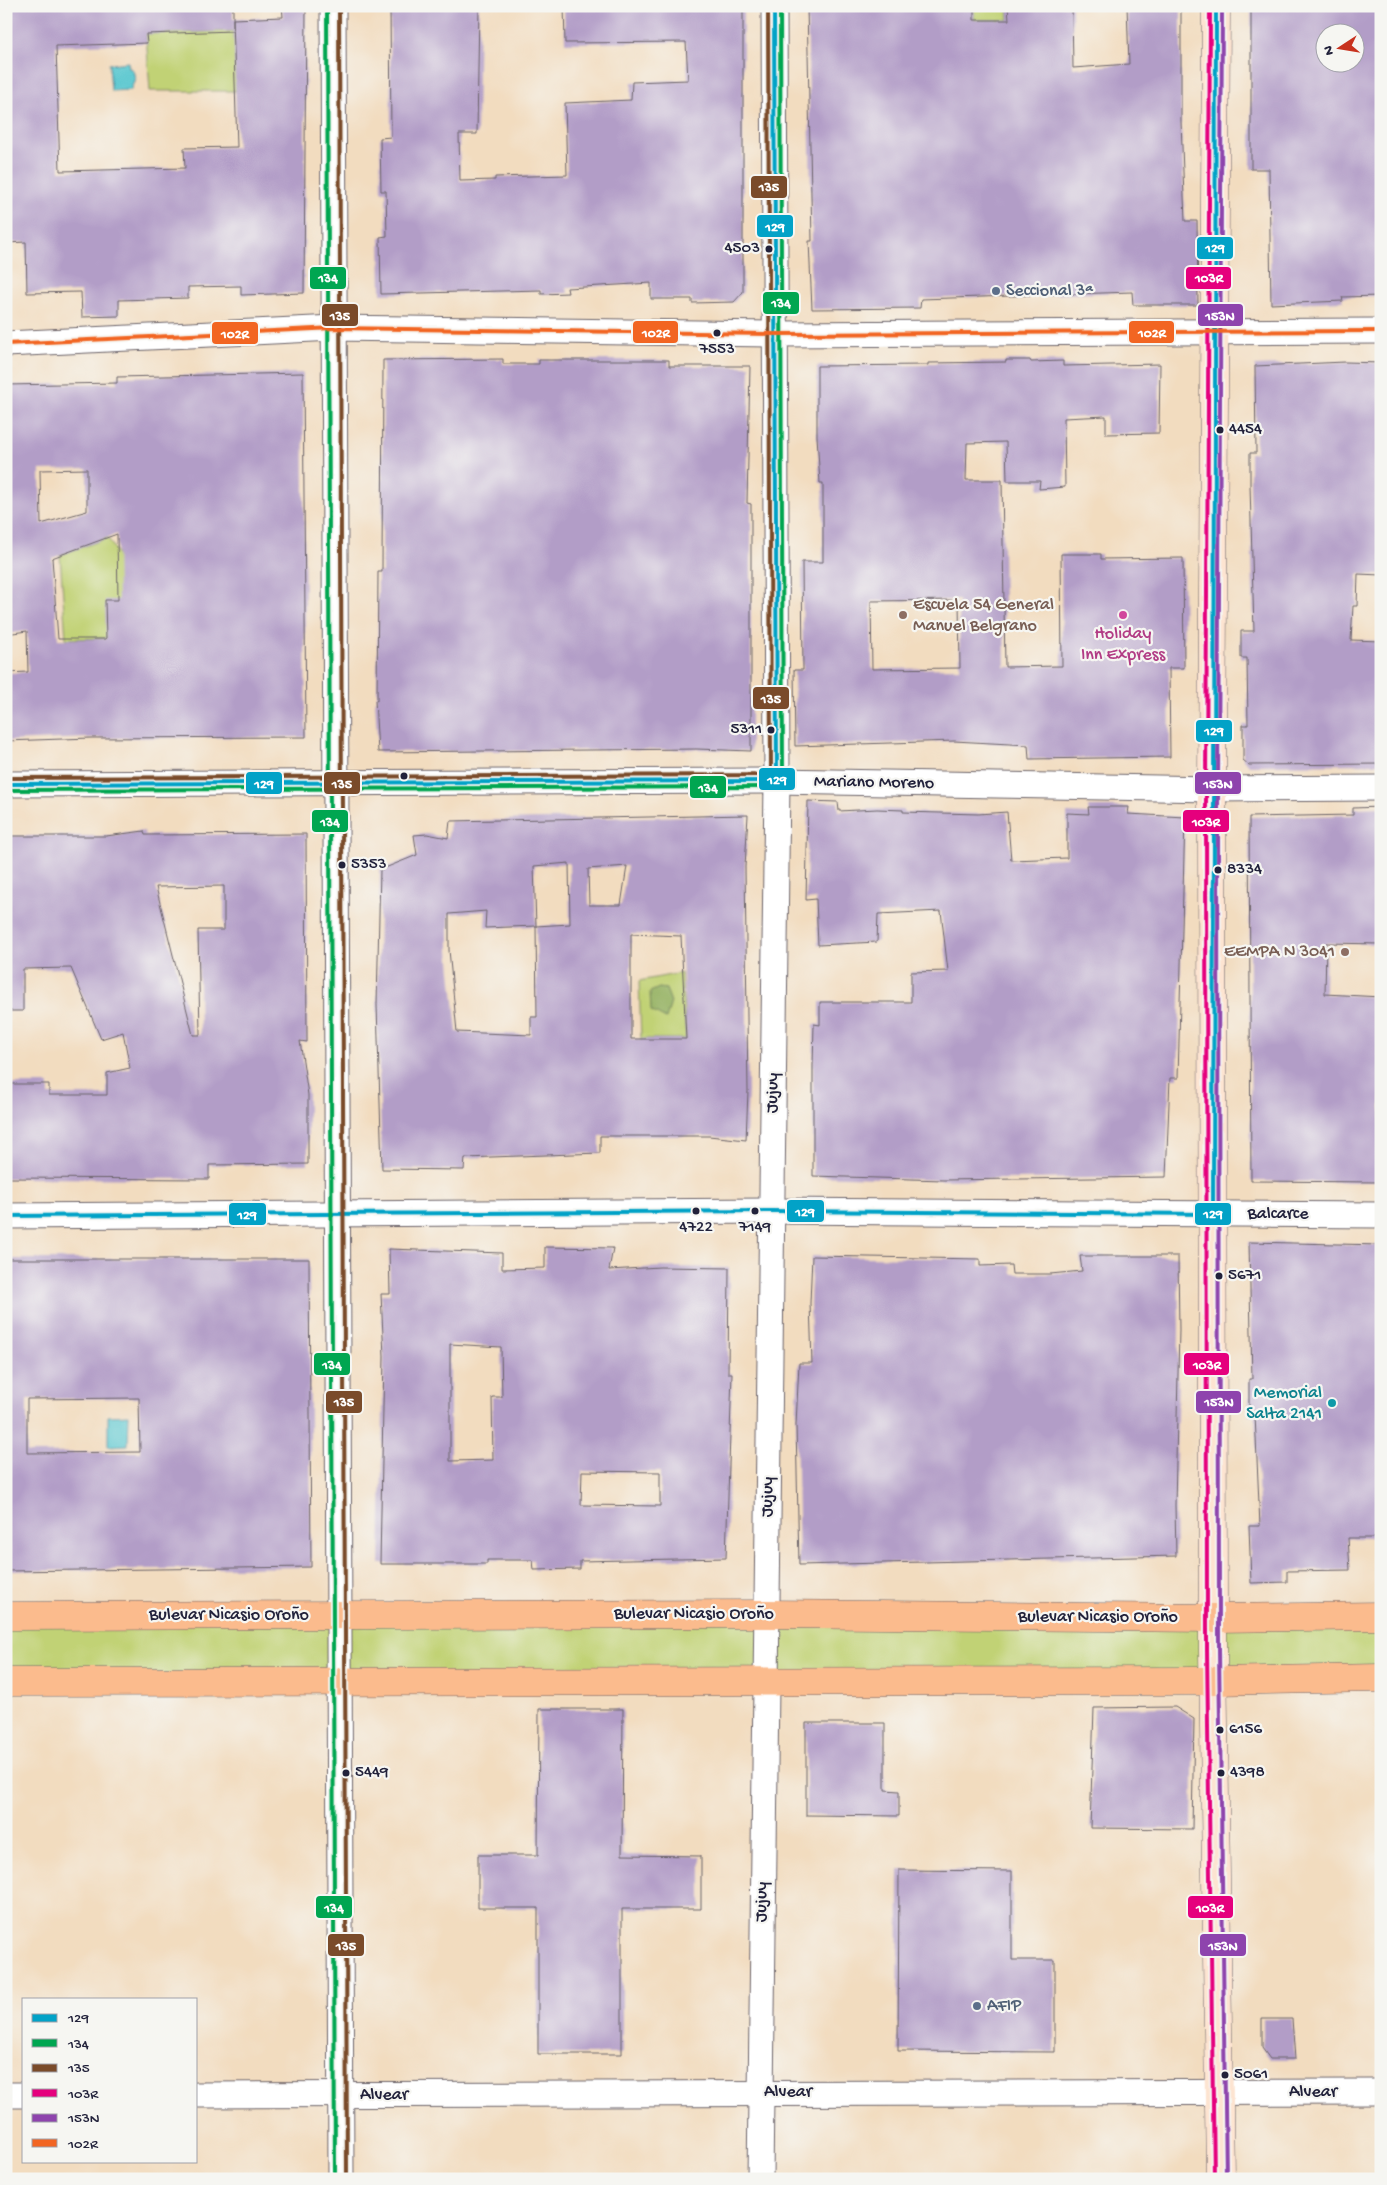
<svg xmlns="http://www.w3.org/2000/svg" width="1387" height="2185" font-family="'Gochi Hand',sans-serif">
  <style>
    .green { fill: #c1d275; stroke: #727a58 }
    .forest { fill: #98b466; stroke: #5d6b50 }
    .water { fill: #5bc8d0; stroke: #3e7586 }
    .building { fill: #b29dc7; fill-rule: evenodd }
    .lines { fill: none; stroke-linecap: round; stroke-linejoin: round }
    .minor-casing { stroke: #6b6369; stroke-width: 27 }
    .secondary-casing { stroke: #6b6369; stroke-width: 29 }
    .primary-casing { stroke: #6b6369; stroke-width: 29 }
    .minor { stroke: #fff; stroke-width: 25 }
    .secondary { stroke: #fde4d1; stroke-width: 28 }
    .primary { stroke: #fbbb8d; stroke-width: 28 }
    .bus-1-casing { stroke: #f6f6f2; stroke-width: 8 }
    .bus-2-casing { stroke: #f6f6f2; stroke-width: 8 }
    .bus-3-casing { stroke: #f6f6f2; stroke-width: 8 }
    .bus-4-casing { stroke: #f6f6f2; stroke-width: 8 }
    .bus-5-casing { stroke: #f6f6f2; stroke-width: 8 }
    .bus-6-casing { stroke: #f6f6f2; stroke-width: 8 }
    .bus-1 { stroke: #02a2c7; stroke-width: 4 }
    .bus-2 { stroke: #00a651; stroke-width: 4 }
    .bus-3 { stroke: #7a4b2a; stroke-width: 4 }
    .bus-4 { stroke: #e5007d; stroke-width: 4 }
    .bus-5 { stroke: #8e44ad; stroke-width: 4 }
    .bus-6 { stroke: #f26522; stroke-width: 4 }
    .bus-dot { fill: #22223b; stroke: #f6f6f2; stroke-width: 2 }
    .service-dot { fill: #5c6f8a; stroke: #f6f6f2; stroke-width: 2 }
    .education-dot { fill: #8d6e63; stroke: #f6f6f2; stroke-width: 2 }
    .hotel-dot { fill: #d1479c; stroke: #f6f6f2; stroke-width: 2 }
    .culture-dot { fill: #0f9aa8; stroke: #f6f6f2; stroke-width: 2 }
    .labels { text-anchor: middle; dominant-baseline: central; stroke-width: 4.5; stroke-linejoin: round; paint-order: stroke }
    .bus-label { font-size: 17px; fill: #22223b; stroke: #f6f6f2; text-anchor: start }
    .service-label { font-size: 18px; fill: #4e5e75; stroke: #f6f6f2; text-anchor: start }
    .education-label { font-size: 18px; fill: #785e54; stroke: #f6f6f2; text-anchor: start }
    .hotel-label { font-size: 18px; fill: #b23c85; stroke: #f6f6f2 }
    .street-label { font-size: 18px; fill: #22223b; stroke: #f6f6f2 }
    .culture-label { font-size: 18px; fill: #0d838f; stroke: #f6f6f2; text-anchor: end }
    .line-badge { stroke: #f6f6f2; stroke-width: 2 }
    .badge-label { font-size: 14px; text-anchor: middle; font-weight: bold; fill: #fff }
  </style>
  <rect width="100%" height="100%" fill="#f6f6f2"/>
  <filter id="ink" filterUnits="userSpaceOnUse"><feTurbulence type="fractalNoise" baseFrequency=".02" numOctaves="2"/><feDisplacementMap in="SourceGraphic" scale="10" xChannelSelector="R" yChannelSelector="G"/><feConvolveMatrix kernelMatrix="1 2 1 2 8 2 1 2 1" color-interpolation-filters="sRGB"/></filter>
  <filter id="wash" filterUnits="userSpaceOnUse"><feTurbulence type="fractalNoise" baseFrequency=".0096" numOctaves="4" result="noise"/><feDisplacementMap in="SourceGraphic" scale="20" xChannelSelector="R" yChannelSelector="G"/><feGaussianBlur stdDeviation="1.12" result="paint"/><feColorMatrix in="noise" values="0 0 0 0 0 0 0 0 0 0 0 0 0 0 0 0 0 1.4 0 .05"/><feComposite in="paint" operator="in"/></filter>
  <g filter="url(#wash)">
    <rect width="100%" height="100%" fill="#f2dcbf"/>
    <g class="green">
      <polygon points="974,6 1008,6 1009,20 974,20"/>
      <polygon points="234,31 236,91 150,91 146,34"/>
      <polygon points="108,538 118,555 128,600 106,638 66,639 60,555"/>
      <polygon points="681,973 686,1039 641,1039 639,981"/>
      <polygon points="6,1616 1381,1616 1381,1678 6,1682"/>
    </g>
    <polygon class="forest" points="659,988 666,989 671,1002 666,1019 651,1011 650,992"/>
    <g class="water">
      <polygon points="128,62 129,68 133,70 135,78 131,90 111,91 109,64"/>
      <polygon points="129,1415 128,1445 108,1446 108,1416"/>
    </g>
    <g id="blocks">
      <g class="building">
        <polygon points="6,6 233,6 233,31 146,34 147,43 56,46 60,171 185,168 184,148 237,147 233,19 283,17 282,6 306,6 304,293 241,295 241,286 188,287 188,298 119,300 119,316 82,317 81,292 27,293 26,242 6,243"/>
        <polygon points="390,6 479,6 477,134 459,134 460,181 495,180 495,177 567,175 565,103 631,100 632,82 688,80 686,42 565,43 564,6 743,6 743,292 734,302 692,303 692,299 651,299 651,283 567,288 568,293 541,294 541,290 381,294 380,237 387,236 386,191 381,191 380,138 391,137"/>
        <polygon points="807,6 974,6 974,20 1009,20 1008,6 1072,6 1073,68 1129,64 1127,6 1181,6 1181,122 1185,221 1197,221 1198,305 1133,305 1132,292 921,299 920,308 812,309 809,241 812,241"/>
        <path d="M1251 6H1381V296L1342 297 1343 301 1271 304 1269 169H1251ZM1324 32H1354V62H1324Z"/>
        <polygon points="503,359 503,364 539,364 539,360 669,360 669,366 750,366 747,503 751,504 751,751 697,749 378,752 375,700 377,701 378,572 382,572 383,360"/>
        <path d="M1006 360H1030L1031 362 1063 361V366L1160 364 1159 433 1106 434V416L1064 418 1065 487 1039 489 1040 481H1007L1006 442 967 443 966 480H1002L1005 667 1062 666 1061 554H1101V559L1183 558 1184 668H1169L1170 757 1029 759 1028 745 954 741 795 746 794 670H803L802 562H823V483H820L817 436V366L928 365V363L1006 362ZM959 600 960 668 872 669 871 601Z"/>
        <polygon points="1345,362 1381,363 1381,575 1358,574 1357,606 1353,606 1351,640 1381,641 1381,764 1249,765 1243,760 1243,725 1248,725 1247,658 1241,658 1241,631 1254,631 1250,485 1250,453 1256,453 1255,366"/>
        <path d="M303 373 306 737 91 738 6 741V673L28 672 27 631 6 634V385L117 383V377ZM87 469V511L41 524 40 470ZM117 534 118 600H105L106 639H58L52 558Z"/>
        <polygon points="808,801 838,802 839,811 877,809 903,810 903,812 978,814 1007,812 1011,860 1067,858 1067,813 1089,814 1088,807 1129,807 1128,814 1185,817 1178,1078 1170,1078 1166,1177 943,1180 813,1176 813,1066 814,1024 820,1025 820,1002 911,1002 911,972 948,971 941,911 878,914 877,942 818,945 816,899 806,900"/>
        <polygon points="1381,807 1381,944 1326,943 1325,994 1381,997 1381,1182 1251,1181 1249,817 1353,815 1353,808"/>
        <path d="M748 815 745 867 748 1091 746 1140 709 1136H600V1153L465 1158 464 1170 382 1169 377 1005 380 870 417 855 414 835 427 834 448 838 450 821ZM569 863 570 924 536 926 534 866ZM627 866 621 905H589L588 869ZM486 911 485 928 536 926 537 1017H531V1035L457 1032 449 950V914ZM631 934 681 936 686 1039H631Z"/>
        <path d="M144 831 145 835 306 834 307 1042 300 1041 308 1095V1164L209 1165V1179L6 1178V1084H49V1095H107V1073L130 1068 123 1032 101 1039 71 968 23 969V1011H6V836H106ZM224 886V930H198L200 1035H193L156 887Z"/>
        <polygon points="1249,1242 1381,1245 1381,1538 1348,1538 1350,1570 1287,1571 1287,1582 1251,1583 1249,1526 1260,1526 1255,1415 1249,1415 1249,1379 1252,1379"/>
        <path d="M545 1247 613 1248 609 1270 660 1267 729 1268 728 1373H732L726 1558 580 1561V1569L534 1570 533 1560H487V1564H380L384 1356 381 1294H390L389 1249 502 1253V1269L545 1268ZM450 1344 501 1347 502 1397H492L493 1460 450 1461ZM582 1471 660 1472V1506L581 1505Z"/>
        <polygon points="812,1256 980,1259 980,1266 1011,1265 1012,1274 1050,1274 1082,1271 1080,1256 1178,1256 1179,1330 1175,1505 1176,1556 799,1565 796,1425 799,1363 812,1363 810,1303"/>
        <path d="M6 1259H309L311 1567 6 1571ZM139 1398 140 1452 27 1453V1399Z"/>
        <polygon points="1175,1707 1194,1719 1192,1829 1090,1828 1094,1708"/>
        <polygon points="539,1709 623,1709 622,1855 701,1856 701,1909 622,1909 622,2054 538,2054 538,1908 478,1908 478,1855 538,1855"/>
        <polygon points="806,1723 885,1723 885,1790 899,1791 899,1816 806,1815"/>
        <polygon points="899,1870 1012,1871 1012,1960 1055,1960 1055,2052 898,2051"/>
        <polygon points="1262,2019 1292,2019 1295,2059 1270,2059 1262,2048"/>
      </g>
    </g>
  </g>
  <g filter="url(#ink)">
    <use href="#blocks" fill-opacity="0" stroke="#6b6369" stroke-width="1"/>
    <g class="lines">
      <defs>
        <g id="minor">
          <polyline points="333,6 341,2179"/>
          <polyline points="6,344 334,328 775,334 1381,331"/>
          <polyline points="6,784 777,781 1212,789 1381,788"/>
          <polyline points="6,1216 771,1211 1381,1215"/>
          <polyline points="6,2095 24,2095"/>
          <polyline points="196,2095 1381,2092"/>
          <polyline points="760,2179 777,781 774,6"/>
        </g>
        <polyline id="secondary" points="1216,6 1212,789 1213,1650 1220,2179"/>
        <g id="primary">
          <polyline points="6,1616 766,1614 1213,1618 1381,1616"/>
          <polyline points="6,1682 1214,1681 1381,1678"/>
        </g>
      </defs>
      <use href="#minor" class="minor-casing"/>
      <use href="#secondary" class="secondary-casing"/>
      <use href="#primary" class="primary-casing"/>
      <use href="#minor" class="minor"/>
      <use href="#secondary" class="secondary"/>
      <use href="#primary" class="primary"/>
      <defs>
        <g id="bus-1">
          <polyline points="6,784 777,781 774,6"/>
          <polyline points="6,1216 771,1211 1213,1214 1216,6"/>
        </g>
        <g id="bus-2">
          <polyline points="327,6 335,2179"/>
          <polyline points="6,790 777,787 781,785 783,781 780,6"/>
        </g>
        <g id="bus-3">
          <polyline points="339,6 347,2179"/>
          <polyline points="6,778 771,775 768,6"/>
        </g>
        <polyline id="bus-4" points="1210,6 1206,789 1207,1650 1214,2179"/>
        <polyline id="bus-5" points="1222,6 1218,789 1219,1650 1226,2179"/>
        <polyline id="bus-6" points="6,344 334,328 775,334 1381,331"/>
      </defs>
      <use href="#bus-1" class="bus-1-casing"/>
      <use href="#bus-2" class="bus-2-casing"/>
      <use href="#bus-3" class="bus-3-casing"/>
      <use href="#bus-4" class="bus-4-casing"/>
      <use href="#bus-5" class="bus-5-casing"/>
      <use href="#bus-6" class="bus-6-casing"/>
      <use href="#bus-1" class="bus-1"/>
      <use href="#bus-2" class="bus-2"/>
      <use href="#bus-3" class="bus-3"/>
      <use href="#bus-4" class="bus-4"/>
      <use href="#bus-5" class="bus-5"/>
      <use href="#bus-6" class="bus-6"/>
    </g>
  </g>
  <g class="bus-dot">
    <circle cx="769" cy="249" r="4.5"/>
    <circle cx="717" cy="333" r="4.5"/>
    <circle cx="1220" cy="430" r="4.5"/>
    <circle cx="771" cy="730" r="4.5"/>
    <circle cx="404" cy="776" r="4.5"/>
    <circle cx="342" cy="865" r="4.5"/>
    <circle cx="1218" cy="870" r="4.5"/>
    <circle cx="696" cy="1211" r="4.5"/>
    <circle cx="755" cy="1211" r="4.5"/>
    <circle cx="1219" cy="1276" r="4.5"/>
    <circle cx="1220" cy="1730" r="4.5"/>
    <circle cx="346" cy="1773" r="4.5"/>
    <circle cx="1221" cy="1773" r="4.5"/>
    <circle cx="1225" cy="2075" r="4.5"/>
  </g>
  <g class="service-dot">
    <circle cx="996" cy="291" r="5"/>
    <circle cx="977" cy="2006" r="5"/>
  </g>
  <g class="education-dot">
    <circle cx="903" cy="615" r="5"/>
    <circle cx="1345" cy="952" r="5"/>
  </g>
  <circle class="hotel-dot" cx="1123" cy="615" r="5"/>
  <circle class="culture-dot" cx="1332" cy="1403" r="5"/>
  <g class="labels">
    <g class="bus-label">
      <text x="760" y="249" text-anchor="end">4503</text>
      <text x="717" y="350" text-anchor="middle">7553</text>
      <text x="1229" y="430">4454</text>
      <text x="762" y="730" text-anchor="end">5311</text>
      <text x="351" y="865">5353</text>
      <text x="1227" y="870">8334</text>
      <text x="696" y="1228" text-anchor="middle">4722</text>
      <text x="755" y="1228" text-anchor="middle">7149</text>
      <text x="1228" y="1276">5671</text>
      <text x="1229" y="1730">6156</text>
      <text x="355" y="1773">5449</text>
      <text x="1230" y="1773">4398</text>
      <text x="1234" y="2075">5061</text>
    </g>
    <g class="service-label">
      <text x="1006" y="291">Seccional 3ª</text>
      <text x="987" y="2006">AFIP</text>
    </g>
    <g class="education-label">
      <text x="913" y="605">Escuela 54 General<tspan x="913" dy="21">Manuel Belgrano</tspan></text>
      <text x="1335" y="952" text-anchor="end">EEMPA N 3041</text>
    </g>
    <g class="hotel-label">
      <text x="1123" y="634">Holiday<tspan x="1123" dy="21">Inn Express</tspan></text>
    </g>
    <g class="street-label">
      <text transform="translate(874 783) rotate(1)">Mariano Moreno</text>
      <text transform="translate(773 1093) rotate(-89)">Jujuy</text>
      <text x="1278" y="1214">Balcarce</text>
      <text transform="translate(768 1497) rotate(-89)">Jujuy</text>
      <text x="694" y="1614">Bulevar Nicasio Oroño</text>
      <text x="229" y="1615">Bulevar Nicasio Oroño</text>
      <text x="1098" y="1617">Bulevar Nicasio Oroño</text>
      <text transform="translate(762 1902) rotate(-89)">Jujuy</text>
      <text x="788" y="2092">Alvear</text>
      <text x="1313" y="2092">Alvear</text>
      <text x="384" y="2095">Alvear</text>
    </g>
    <g class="culture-label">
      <text x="1322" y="1393">Memorial<tspan x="1322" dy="21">Salta 2141</tspan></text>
    </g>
  </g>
  <g class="line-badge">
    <rect x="750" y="175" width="38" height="24" rx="5" fill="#7a4b2a"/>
    <rect x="756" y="214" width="38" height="24" rx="5" fill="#02a2c7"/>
    <rect x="1196" y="236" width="38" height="24" rx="5" fill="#02a2c7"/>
    <rect x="309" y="266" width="38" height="24" rx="5" fill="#00a651"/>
    <rect x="1185" y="266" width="47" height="24" rx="5" fill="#e5007d"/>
    <rect x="762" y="291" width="38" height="24" rx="5" fill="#00a651"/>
    <rect x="321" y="303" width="38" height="24" rx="5" fill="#7a4b2a"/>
    <rect x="1197" y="303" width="47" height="24" rx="5" fill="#8e44ad"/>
    <rect x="1128" y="320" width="47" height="24" rx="5" fill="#f26522"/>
    <rect x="632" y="320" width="47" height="24" rx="5" fill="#f26522"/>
    <rect x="211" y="321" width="48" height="24" rx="5" fill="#f26522"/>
    <rect x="752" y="686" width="38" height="24" rx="5" fill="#7a4b2a"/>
    <rect x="1195" y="719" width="38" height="24" rx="5" fill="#02a2c7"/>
    <rect x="758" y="767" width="38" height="24" rx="5" fill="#02a2c7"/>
    <rect x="245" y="771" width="38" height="24" rx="5" fill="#02a2c7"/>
    <rect x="323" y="771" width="38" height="24" rx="5" fill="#7a4b2a"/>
    <rect x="1194" y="771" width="48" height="24" rx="5" fill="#8e44ad"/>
    <rect x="689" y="775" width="38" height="24" rx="5" fill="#00a651"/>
    <rect x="311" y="809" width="38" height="24" rx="5" fill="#00a651"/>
    <rect x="1182" y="809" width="48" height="24" rx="5" fill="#e5007d"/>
    <rect x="786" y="1199" width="39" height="24" rx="5" fill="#02a2c7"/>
    <rect x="1194" y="1202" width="38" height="24" rx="5" fill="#02a2c7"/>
    <rect x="228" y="1202" width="39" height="24" rx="5" fill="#02a2c7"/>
    <rect x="313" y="1352" width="38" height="24" rx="5" fill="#00a651"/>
    <rect x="1183" y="1352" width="47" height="24" rx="5" fill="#e5007d"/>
    <rect x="325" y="1390" width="38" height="24" rx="5" fill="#7a4b2a"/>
    <rect x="1195" y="1390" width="47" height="24" rx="5" fill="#8e44ad"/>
    <rect x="315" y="1895" width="38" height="24" rx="5" fill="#00a651"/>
    <rect x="1187" y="1895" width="47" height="24" rx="5" fill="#e5007d"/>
    <rect x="327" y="1933" width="38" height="24" rx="5" fill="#7a4b2a"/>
    <rect x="1199" y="1933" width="48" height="24" rx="5" fill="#8e44ad"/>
  </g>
  <g class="badge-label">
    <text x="769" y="191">135</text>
    <text x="775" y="231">129</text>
    <text x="1215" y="252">129</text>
    <text x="328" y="282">134</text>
    <text x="1209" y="282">103R</text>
    <text x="781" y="307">134</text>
    <text x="340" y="320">135</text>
    <text x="1220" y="320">153N</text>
    <text x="1152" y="337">102R</text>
    <text x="656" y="337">102R</text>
    <text x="235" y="338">102R</text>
    <text x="771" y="703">135</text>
    <text x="1214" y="735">129</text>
    <text x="777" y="784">129</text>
    <text x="264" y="788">129</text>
    <text x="342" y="788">135</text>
    <text x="1218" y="788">153N</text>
    <text x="708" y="792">134</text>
    <text x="330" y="826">134</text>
    <text x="1206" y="826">103R</text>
    <text x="805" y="1216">129</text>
    <text x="1213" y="1218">129</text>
    <text x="247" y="1219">129</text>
    <text x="332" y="1369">134</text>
    <text x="1207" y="1369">103R</text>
    <text x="344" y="1406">135</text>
    <text x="1219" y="1406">153N</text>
    <text x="334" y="1912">134</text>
    <text x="1210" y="1912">103R</text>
    <text x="346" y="1950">135</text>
    <text x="1223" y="1950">153N</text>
  </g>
  <rect width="1387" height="2185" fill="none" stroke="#f6f6f2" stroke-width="25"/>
  <rect x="22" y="1998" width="175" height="165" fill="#f6f6f2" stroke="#a1a1a9"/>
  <rect x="32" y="2014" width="25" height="8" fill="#02a2c7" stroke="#a1a1a9"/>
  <text x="68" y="2022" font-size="15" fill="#22223b">129</text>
  <rect x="32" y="2039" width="25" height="8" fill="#00a651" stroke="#a1a1a9"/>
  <text x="68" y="2048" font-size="15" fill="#22223b">134</text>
  <rect x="32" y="2064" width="25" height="8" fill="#7a4b2a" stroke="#a1a1a9"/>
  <text x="68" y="2072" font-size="15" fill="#22223b">135</text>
  <rect x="32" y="2089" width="25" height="8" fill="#e5007d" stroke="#a1a1a9"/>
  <text x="68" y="2098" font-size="15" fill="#22223b">103R</text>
  <rect x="32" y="2114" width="25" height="8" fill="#8e44ad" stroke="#a1a1a9"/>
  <text x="68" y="2122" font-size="15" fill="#22223b">153N</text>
  <rect x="32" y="2139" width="25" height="8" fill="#f26522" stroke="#a1a1a9"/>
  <text x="68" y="2148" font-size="15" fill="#22223b">102R</text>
  <g transform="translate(1340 48) rotate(258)"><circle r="24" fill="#f6f6f2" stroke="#a1a1a9"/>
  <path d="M0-4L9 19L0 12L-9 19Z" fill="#c8321e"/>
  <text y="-8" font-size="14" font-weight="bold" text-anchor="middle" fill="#22223b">N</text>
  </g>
</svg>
